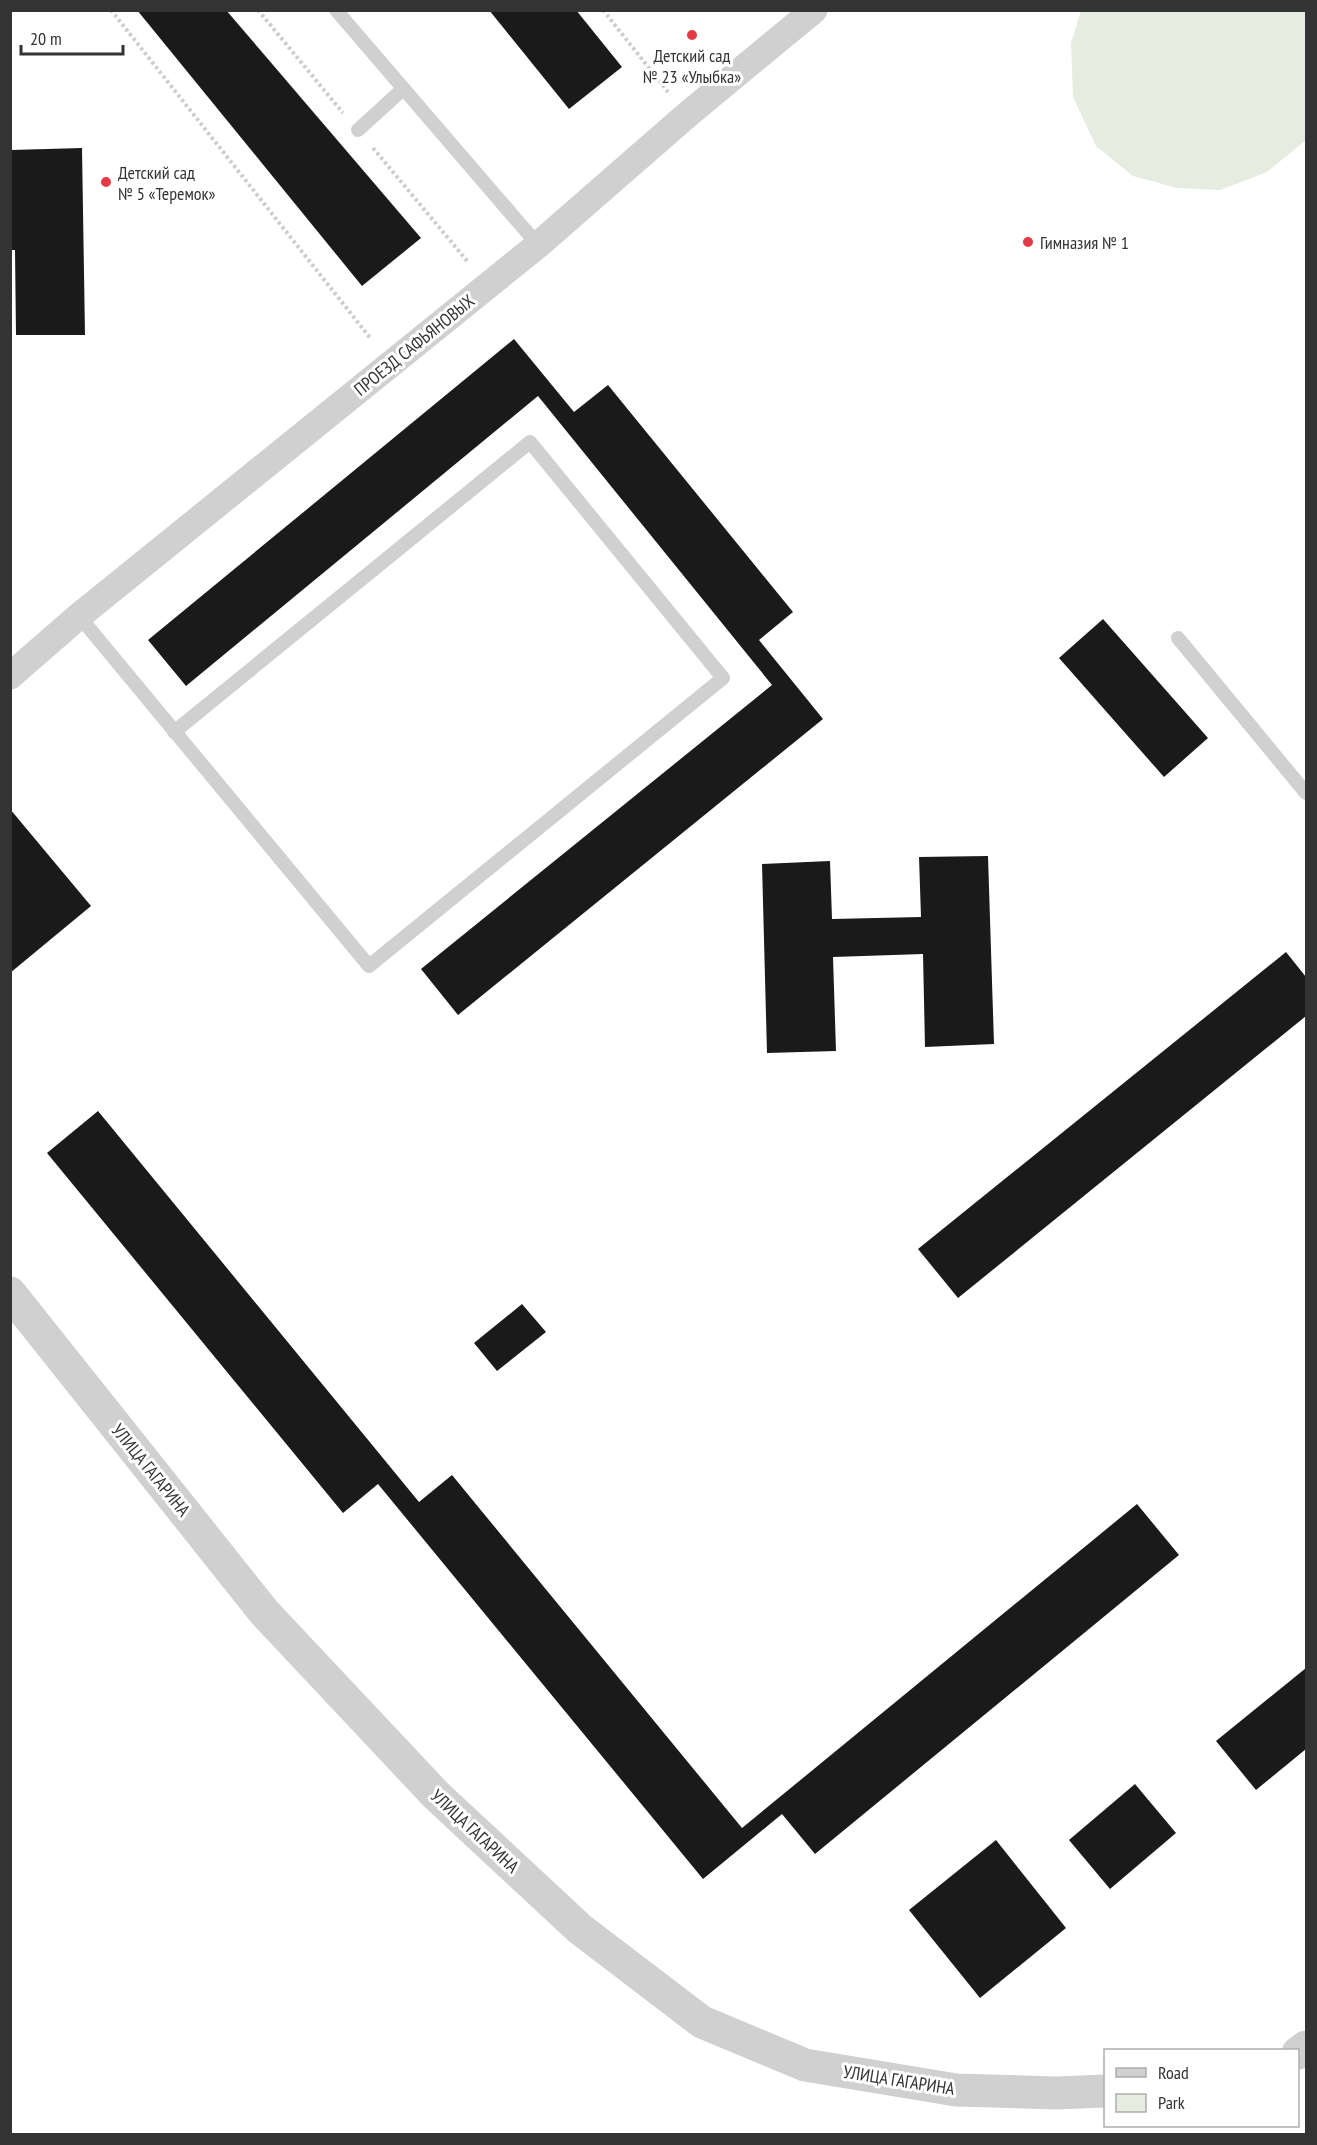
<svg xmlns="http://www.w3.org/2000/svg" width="1317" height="2145" font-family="'PT Sans Narrow',sans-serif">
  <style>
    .green { fill: #e6ecdf }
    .building { fill: #1a1a1a }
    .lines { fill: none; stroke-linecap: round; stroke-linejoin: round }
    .path { stroke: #cdcdcd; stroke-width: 4; stroke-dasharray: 3 3; stroke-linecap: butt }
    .service { stroke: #d0d0d0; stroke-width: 14 }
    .minor { stroke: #d0d0d0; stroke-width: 27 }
    .tertiary { stroke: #d0d0d0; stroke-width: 33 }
    .poi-dot { fill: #e63946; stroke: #fff; stroke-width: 2 }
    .labels { text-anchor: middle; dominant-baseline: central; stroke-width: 6; stroke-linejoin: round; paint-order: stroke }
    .poi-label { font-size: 18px; fill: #333; stroke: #fff; text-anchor: start }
    .street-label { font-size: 18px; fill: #333; stroke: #fff }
  </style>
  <rect width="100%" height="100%" fill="#fff"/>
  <polygon class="green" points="1081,11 1306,11 1306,140 1267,172 1220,190 1177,188 1133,176 1096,146 1073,97 1071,43"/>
  <g class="building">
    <polygon points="137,10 226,10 421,238 362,286"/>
    <polygon points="489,10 576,10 622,67 569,109"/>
    <polygon points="82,148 85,335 16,335 15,250 10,250 11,150"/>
    <polygon points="514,339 574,412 608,385 793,612 759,640 823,719 458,1015 421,969 772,685 538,396 186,686 148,640"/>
    <polygon points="1103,619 1208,738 1164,777 1059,658"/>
    <polygon points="10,809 91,906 10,973"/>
    <polygon points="988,856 994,1044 925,1047 923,954 833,957 836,1051 767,1053 762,864 830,861 832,919 921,917 919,857"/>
    <polygon points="1286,952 1306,977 1306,1016 958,1298 918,1249"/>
    <polygon points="98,1111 419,1502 452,1475 742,1828 1137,1504 1179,1555 815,1854 782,1814 703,1879 378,1484 343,1513 47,1153"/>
    <polygon points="522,1304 546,1332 497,1371 474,1343"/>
    <polygon points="1306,1668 1306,1749 1256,1790 1216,1741"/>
    <polygon points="1135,1784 1176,1833 1110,1889 1069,1840"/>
    <polygon points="996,1840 1066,1928 980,1998 909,1910"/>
  </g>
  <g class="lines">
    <g class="path">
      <polyline points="111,10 371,339"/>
      <polyline points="258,10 343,113"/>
      <polyline points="603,10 668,92"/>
      <polyline points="373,148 468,262"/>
    </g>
    <g class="service">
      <polyline points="336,10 538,245"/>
      <polyline points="358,130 403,89"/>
      <polyline points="79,616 369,966 723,678 530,442 174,732"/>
      <polyline points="1178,638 1306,793"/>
    </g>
    <polyline class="minor" points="10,676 79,616 538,245 687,115 814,10"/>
    <g class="tertiary">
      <polyline points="10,1293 264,1612 436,1795 580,1929 702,2022 805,2065 956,2090 1056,2093 1106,2091"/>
      <polyline points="1298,2053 1306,2047"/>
    </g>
  </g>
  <g class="poi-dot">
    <circle cx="692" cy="35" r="6"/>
    <circle cx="106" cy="182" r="6"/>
    <circle cx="1028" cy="242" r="6"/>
  </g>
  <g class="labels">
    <g class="poi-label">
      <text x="692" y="55" text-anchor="middle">Детский сад<tspan x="692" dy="21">№ 23 «Улыбка»</tspan></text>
      <text x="118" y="172">Детский сад<tspan x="118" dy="21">№ 5 «Теремок»</tspan></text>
      <text x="1040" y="242">Гимназия № 1</text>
    </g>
    <g class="street-label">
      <text transform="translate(414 345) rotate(-39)">ПРОЕЗД САФЬЯНОВЫХ</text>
      <text transform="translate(151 1470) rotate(51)">УЛИЦА ГАГАРИНА</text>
      <text transform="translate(475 1831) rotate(43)">УЛИЦА ГАГАРИНА</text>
      <text transform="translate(899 2080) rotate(9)">УЛИЦА ГАГАРИНА</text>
    </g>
  </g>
  <rect width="1317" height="2145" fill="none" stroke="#333333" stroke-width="24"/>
  <rect x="1104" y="2049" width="195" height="78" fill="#ffffff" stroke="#adadad" stroke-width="1.5"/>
  <rect x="1116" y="2068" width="30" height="9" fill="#d0d0d0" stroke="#adadad" stroke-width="1.5"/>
  <text x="1158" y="2079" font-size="18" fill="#333333">Road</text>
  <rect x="1116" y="2094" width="30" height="18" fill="#e6ecdf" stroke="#adadad" stroke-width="1.5"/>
  <text x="1158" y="2109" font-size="18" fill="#333333">Park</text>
  <path d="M21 45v9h102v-9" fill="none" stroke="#333333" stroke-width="3"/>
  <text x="30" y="45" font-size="18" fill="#333333" stroke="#ffffff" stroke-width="4.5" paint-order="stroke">20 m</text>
</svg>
